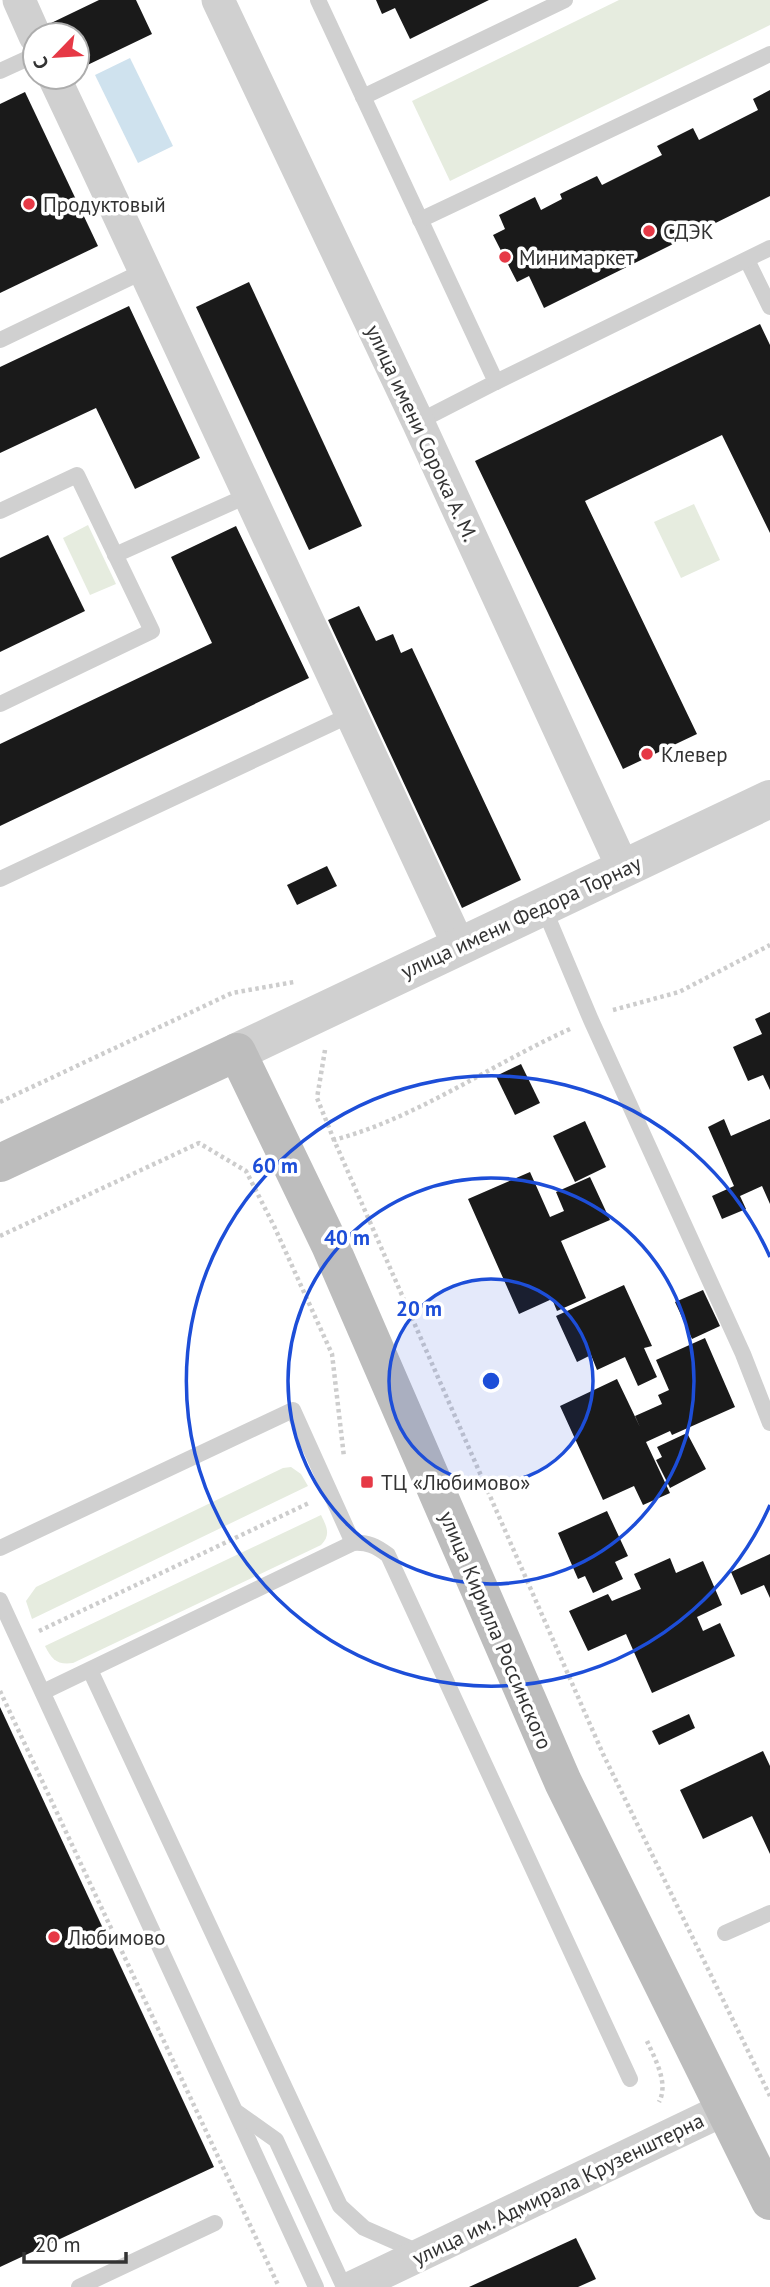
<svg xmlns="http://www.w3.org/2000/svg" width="770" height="2287" font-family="'PT Sans',sans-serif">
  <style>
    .green { fill: #e6ecdf }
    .water { fill: #cfe2ee }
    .building { fill: #1a1a1a }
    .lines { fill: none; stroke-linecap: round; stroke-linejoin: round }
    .path { stroke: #cdcdcd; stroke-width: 4.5; stroke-dasharray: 3.5 3.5; stroke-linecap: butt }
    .service { stroke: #d0d0d0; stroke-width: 16 }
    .minor { stroke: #d0d0d0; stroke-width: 33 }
    .tertiary { stroke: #d0d0d0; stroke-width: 38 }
    .secondary { stroke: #bdbdbd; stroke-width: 38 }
    .ring { fill: none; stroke: #1d4ed8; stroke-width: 3.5 }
    .poi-dot { fill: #e63946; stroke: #fff; stroke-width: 2.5 }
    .labels { text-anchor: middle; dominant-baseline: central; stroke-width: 7; stroke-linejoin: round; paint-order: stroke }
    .poi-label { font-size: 21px; fill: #333; stroke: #fff; text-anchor: start }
    .street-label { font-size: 21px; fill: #333; stroke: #fff }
    .centre { fill: #1d4ed8; stroke: #fff; stroke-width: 3.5 }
    .ring-label { font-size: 21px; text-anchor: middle; font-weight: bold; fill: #1d4ed8; stroke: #fff; stroke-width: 7; stroke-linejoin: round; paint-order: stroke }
  </style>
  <rect width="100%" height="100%" fill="#fff"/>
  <g class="green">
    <polygon points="619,0 770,0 770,25 450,181 412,101"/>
    <polygon points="694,504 720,560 681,578 654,522"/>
    <polygon points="88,525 116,584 90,595 63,538"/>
    <polygon points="291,1467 301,1474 308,1486 32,1619 26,1601 36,1587 283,1468"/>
    <path d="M321 1515C327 1527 331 1535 321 1545L73 1663C57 1665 52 1660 45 1646Z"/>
  </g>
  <polygon class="water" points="130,58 173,146 138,163 95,75"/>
  <g class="building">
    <polygon points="99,0 136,0 152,34 77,70 77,35 52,35 47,25"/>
    <polygon points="376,0 489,0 410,39 395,8 382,14"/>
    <polygon points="770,90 770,196 544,308 529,276 517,282 493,235 505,229 499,215 535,197 541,210 562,199 560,194 597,176 602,185 662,155 657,146 693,128 699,140 758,110 753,99"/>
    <polygon points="25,92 98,246 0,293 0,104"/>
    <polygon points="249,282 362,526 309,550 196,307"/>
    <polygon points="129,306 200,458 135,489 96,408 0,453 0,367"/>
    <polygon points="760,324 770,345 770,533 722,435 585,501 697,734 623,769 475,461"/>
    <polygon points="236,526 309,678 0,826 0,744 212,643 171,557"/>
    <polygon points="48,535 85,611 0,652 0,558"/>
    <polygon points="359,606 376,641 393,634 401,653 412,648 521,880 462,908 328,620"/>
    <polygon points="327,866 337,886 297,905 287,885"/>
    <polygon points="770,1012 770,1090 763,1075 748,1081 733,1047 762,1034 755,1019"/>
    <polygon points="521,1064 540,1103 515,1115 496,1076"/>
    <polygon points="724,1119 731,1136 770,1119 770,1204 762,1186 740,1196 746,1209 722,1219 712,1196 734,1186 708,1127"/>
    <polygon points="585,1121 606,1167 575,1182 553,1136"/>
    <polygon points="530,1172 550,1217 564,1211 556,1192 590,1177 610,1220 561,1241 586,1298 557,1311 552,1299 519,1314 468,1199"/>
    <polygon points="624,1285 652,1346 644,1348 657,1377 638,1386 625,1357 597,1370 591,1355 577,1362 556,1316"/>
    <polygon points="703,1290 720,1326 692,1339 675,1302"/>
    <polygon points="705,1338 735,1407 672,1435 670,1431 646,1442 670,1493 643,1505 634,1486 603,1500 560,1406 617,1379 640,1427 635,1416 662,1404 658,1395 669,1390 656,1360"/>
    <polygon points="687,1433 706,1469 670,1488 656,1460 662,1457 657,1447"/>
    <polygon points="607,1511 628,1556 615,1562 623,1579 593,1593 585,1576 578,1579 558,1533"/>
    <polygon points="770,1554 770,1598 764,1585 741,1595 731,1572"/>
    <polygon points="670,1558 676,1573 703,1561 722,1605 697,1617 703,1631 720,1623 735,1656 652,1693 626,1634 588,1651 569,1611 608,1594 612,1601 641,1589 634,1574"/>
    <polygon points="0,1707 214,2167 0,2267"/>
    <polygon points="689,1714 695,1728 659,1745 652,1731"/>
    <polygon points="763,1751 770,1766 770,1854 752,1816 703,1839 680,1790"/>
    <polygon points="576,2238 596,2279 578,2287 469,2287"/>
  </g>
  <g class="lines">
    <g class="path">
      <polyline points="613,1010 679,992 770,945"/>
      <path d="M570 1029C490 1065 419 1117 334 1140L603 1754 770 2096"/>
      <polyline points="325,1050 317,1098 334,1140"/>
      <polyline points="0,1102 232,993 294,982"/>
      <polyline points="0,1236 199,1143 246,1171 274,1226 332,1354 344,1457"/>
      <polyline points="39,1631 309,1503"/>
      <polyline points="0,1691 279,2287"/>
      <path d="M647 2041C655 2059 669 2083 659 2102"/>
    </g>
    <g class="service">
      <polyline points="318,0 496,382 418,422"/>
      <polyline points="0,71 35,55"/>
      <polyline points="363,97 565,0"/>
      <polyline points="420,220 770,54"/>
      <polyline points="747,260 770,307"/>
      <polyline points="0,340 146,270"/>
      <polyline points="496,382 770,248"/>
      <polyline points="0,511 77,475 152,631 0,704"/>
      <polyline points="115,555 251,494"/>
      <polyline points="0,879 350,715"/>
      <polyline points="543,906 591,1020 743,1354 770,1423"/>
      <polyline points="0,1548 293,1410 353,1543"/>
      <polyline points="0,1600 316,2287"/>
      <polyline points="90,1670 340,2206 364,2228 421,2253"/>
      <path d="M43 1692 353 1543C368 1542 376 1546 388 1555L630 2079"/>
      <polyline points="725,1933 770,1913"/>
      <polyline points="238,2113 276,2140 344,2287"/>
      <polyline points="79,2287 215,2223"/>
    </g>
    <g class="minor">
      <polyline points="19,0 35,36"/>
      <polyline points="218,0 418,422 623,868"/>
      <path d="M54 77C191 366 324 657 459 946"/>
      <polyline points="353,2287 725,2109"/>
    </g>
    <polyline class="tertiary" points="237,1052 770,799"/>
    <polyline class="secondary" points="0,1163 237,1052 330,1245 563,1782 770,2201"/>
  </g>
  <circle cx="491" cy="1381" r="102" fill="#1d4ed8" fill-opacity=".12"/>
  <g class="ring">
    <circle cx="491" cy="1381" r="102"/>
    <circle cx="491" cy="1381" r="203"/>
    <path d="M770 1505A305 305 0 1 1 770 1257"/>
  </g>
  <g class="poi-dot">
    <circle cx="29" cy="204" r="7"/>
    <circle cx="649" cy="231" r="7"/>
    <circle cx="505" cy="257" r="7"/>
    <circle cx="647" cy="754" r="7"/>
    <rect x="360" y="1475" width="14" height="14" rx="3.5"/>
    <circle cx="54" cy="1937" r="7"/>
  </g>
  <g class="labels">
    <g class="poi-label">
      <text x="43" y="204">Продуктовый</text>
      <text x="663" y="231">СДЭК</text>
      <text x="519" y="257">Минимаркет</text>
      <text x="661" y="754">Клевер</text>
      <text x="381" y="1482">ТЦ «Любимово»</text>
      <text x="68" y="1937">Любимово</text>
    </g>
    <g class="street-label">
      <text transform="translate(422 433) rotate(65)">улица имени Сорока А. М.</text>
      <text transform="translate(521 917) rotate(-25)">улица имени Федора Торнау</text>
      <text transform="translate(496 1630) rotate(67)">улица Кирилла Россинского</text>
      <text transform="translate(558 2189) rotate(-26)">улица им. Адмирала Крузенштерна</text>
    </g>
  </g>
  <circle cx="491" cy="1381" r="10" class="centre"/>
  <g class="ring-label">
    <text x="275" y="1173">60 m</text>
    <text x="347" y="1245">40 m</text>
    <text x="419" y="1316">20 m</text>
  </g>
  <g transform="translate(56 56) rotate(245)"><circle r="33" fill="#ffffff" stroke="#adadad" stroke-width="2"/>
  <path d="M0-5L12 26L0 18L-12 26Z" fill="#e63946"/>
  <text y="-10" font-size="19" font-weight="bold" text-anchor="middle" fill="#333333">С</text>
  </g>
  <path d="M24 2252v10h102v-10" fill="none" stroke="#333333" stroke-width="3.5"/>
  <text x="35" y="2252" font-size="21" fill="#333333" stroke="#ffffff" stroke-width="5" paint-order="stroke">20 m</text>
</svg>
